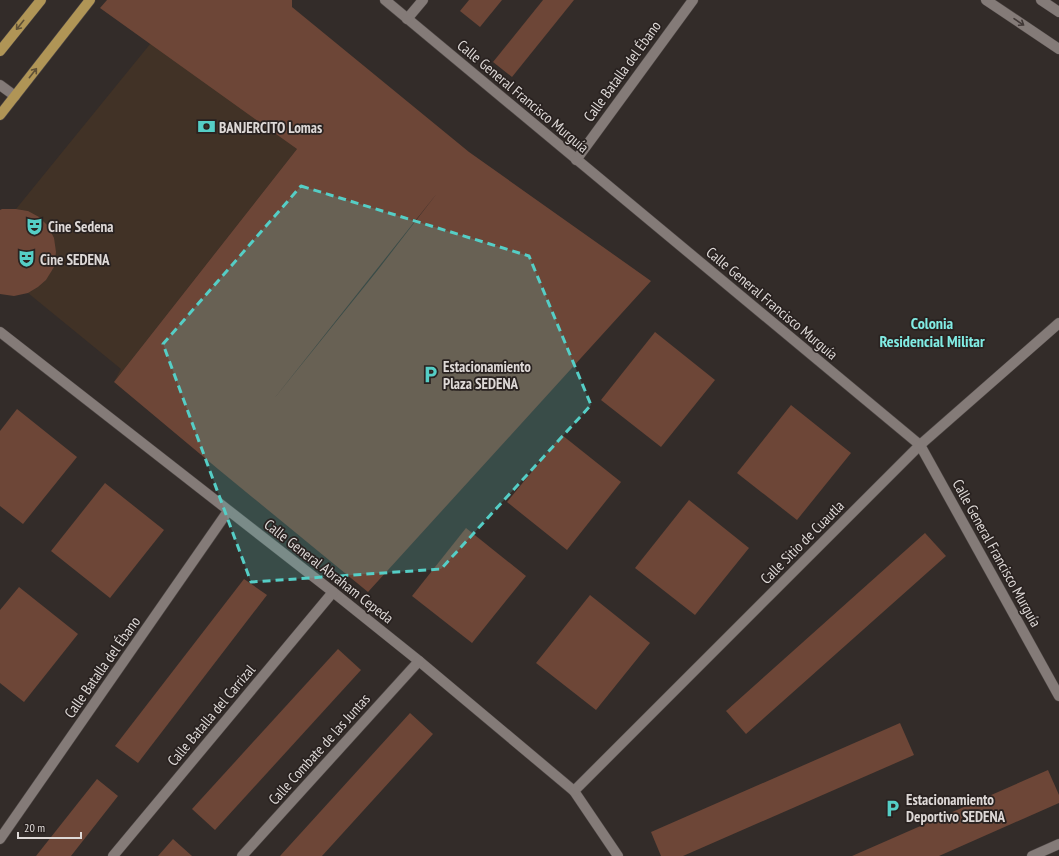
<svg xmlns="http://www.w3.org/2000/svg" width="1059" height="856" font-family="'PT Sans Narrow',sans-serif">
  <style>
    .commercial { fill: #413226 }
    .building { fill: #6d4637; fill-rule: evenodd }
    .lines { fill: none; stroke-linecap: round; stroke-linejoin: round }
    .minor-casing { stroke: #4e4745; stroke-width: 11 }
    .major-casing { stroke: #4e4745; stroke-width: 11 }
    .minor { stroke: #847b78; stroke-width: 10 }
    .major { stroke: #b09556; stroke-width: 10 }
    .oneway { stroke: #403836 }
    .oneway2 { stroke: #5f5036 }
    .marked { fill: #55cec6; fill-opacity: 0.2; stroke: #55cec6; stroke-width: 3; stroke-dasharray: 8 5; stroke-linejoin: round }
    .labels { text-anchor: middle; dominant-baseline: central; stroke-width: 3.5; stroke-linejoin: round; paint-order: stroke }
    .street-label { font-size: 15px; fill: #ded9d7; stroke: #292220 }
    .poi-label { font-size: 15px; font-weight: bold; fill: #ded9d7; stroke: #292220; text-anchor: start }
    .neighbourhood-label { font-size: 16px; font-weight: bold; fill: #81ece4; stroke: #292220 }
  </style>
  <rect width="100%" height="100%" fill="#332c29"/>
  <polygon class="commercial" points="155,38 297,149 114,382 121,369 28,293 38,287 46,280 53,267 28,211 16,209"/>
  <g class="building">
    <path d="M107 0H292V7L469 152 651 281 368 592 218 469 114 382 297 149 100 8ZM438 192 377 271 273 400Z"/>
    <polygon points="469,0 502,0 480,27 460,11"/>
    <polygon points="543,0 574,0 512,77 493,62"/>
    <polygon points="2,209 16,209 28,211 39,217 48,226 54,238 56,252 54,267 46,280 38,287 28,293 14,296 0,294 0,210"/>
    <polygon points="655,332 715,380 661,447 601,400"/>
    <polygon points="791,405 851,453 797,520 737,473"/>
    <polygon points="17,409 77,457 23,524 0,506 0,431"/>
    <polygon points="562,435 621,482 567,550 507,502"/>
    <polygon points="105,483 164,530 110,598 51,551"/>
    <polygon points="689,500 749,548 695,615 635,568"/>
    <polygon points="466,528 526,576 472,643 412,596"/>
    <polygon points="925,533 946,556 746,734 726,711"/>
    <polygon points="244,579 267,595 138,763 115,746"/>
    <polygon points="19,587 78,634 24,702 0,683 0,610"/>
    <polygon points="590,595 650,643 596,710 536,663"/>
    <polygon points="338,649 361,670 215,830 192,809"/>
    <polygon points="410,713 433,734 322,856 280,856"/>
    <polygon points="900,723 914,755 683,856 661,856 651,832"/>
    <polygon points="1048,770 1059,795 1059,803 939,856 852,856"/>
    <polygon points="97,779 118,796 71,856 36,856"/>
    <polygon points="173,839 192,856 158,856"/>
  </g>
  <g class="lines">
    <defs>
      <g id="minor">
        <polyline points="385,0 920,445 1059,696"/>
        <polyline points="986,0 1059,49"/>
        <polyline points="1041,0 1059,12"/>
        <polyline points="407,19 423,0"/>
        <polyline points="0,85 15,96"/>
        <polyline points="576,160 693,0"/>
        <polyline points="0,332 333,592 419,661 574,791 618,856"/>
        <polyline points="574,791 920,445 1059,323"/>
        <polyline points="0,839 228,511"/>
        <polyline points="113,856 333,592"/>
        <polyline points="242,856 419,661"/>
        <polyline points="1032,856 1059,844"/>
      </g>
      <g id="major">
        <polyline points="0,51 41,0"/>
        <polyline points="0,115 90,0"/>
      </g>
    </defs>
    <use href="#minor" class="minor-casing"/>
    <use href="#major" class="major-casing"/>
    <use href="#minor" class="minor"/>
    <use href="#major" class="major"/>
  </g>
  <defs><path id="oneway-shaft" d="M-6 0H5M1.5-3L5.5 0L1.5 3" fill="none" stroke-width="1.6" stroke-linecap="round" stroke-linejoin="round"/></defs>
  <use class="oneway" href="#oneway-shaft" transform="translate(1019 22) rotate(34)"/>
  <g class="oneway2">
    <use href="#oneway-shaft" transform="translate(20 25) rotate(129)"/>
    <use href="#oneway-shaft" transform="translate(33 73) rotate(-52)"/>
  </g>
  <path class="marked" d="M301 186 529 256 591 405 441 569 251 582 163 344Z"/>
  <defs>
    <symbol id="bank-bare" viewBox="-9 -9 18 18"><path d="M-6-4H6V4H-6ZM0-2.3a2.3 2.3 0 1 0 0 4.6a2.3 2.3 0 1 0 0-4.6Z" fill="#55cec6" stroke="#292220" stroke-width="2.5" paint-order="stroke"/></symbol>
    <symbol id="theatre-bare" viewBox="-9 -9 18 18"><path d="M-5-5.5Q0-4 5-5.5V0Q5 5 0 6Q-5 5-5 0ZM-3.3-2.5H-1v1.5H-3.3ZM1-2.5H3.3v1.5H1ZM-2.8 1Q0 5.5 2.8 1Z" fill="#55cec6" stroke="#292220" stroke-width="2.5" paint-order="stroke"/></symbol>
    <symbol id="parking-bare" viewBox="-9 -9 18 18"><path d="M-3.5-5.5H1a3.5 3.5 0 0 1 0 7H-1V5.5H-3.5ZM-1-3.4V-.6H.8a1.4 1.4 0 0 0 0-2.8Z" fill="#55cec6" stroke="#292220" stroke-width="2.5" paint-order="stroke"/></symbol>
  </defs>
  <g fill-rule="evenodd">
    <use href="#bank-bare" x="194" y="114" width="25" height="25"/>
    <use href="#theatre-bare" x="22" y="214" width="25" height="25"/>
    <use href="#theatre-bare" x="14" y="246" width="25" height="25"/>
    <use href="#parking-bare" x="418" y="362" width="25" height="25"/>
    <use href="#parking-bare" x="880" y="796" width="25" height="25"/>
  </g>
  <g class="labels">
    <g class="street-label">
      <text transform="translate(622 71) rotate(-54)">Calle Batalla del Ébano</text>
      <text transform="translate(523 96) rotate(40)">Calle General Francisco Murguía</text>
      <text transform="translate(772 303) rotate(40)">Calle General Francisco Murguía</text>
      <text transform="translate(802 542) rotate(-45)">Calle Sitio de Cuautla</text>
      <text transform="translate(997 553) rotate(61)">Calle General Francisco Murguía</text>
      <text transform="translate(329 571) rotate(38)">Calle General Abraham Cepeda</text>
      <text transform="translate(102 667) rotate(-55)">Calle Batalla del Ébano</text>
      <text transform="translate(211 715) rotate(-50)">Calle Batalla del Carrizal</text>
      <text transform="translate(319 749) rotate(-48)">Calle Combate de las Juntas</text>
    </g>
    <g class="poi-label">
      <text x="219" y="127">BANJERCITO Lomas</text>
      <text x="48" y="226">Cine Sedena</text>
      <text x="40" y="259">Cine SEDENA</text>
      <text x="443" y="366">Estacionamiento<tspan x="443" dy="17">Plaza SEDENA</tspan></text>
      <text x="906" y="799">Estacionamiento<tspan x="906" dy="17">Deportivo SEDENA</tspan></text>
    </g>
    <g class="neighbourhood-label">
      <text x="932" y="323">Colonia<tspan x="932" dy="18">Residencial Militar</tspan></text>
    </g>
  </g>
  <path d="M18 832v6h63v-6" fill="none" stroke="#ded9d7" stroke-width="2"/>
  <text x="24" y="832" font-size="12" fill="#ded9d7" stroke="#292220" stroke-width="3" paint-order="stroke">20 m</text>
</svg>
